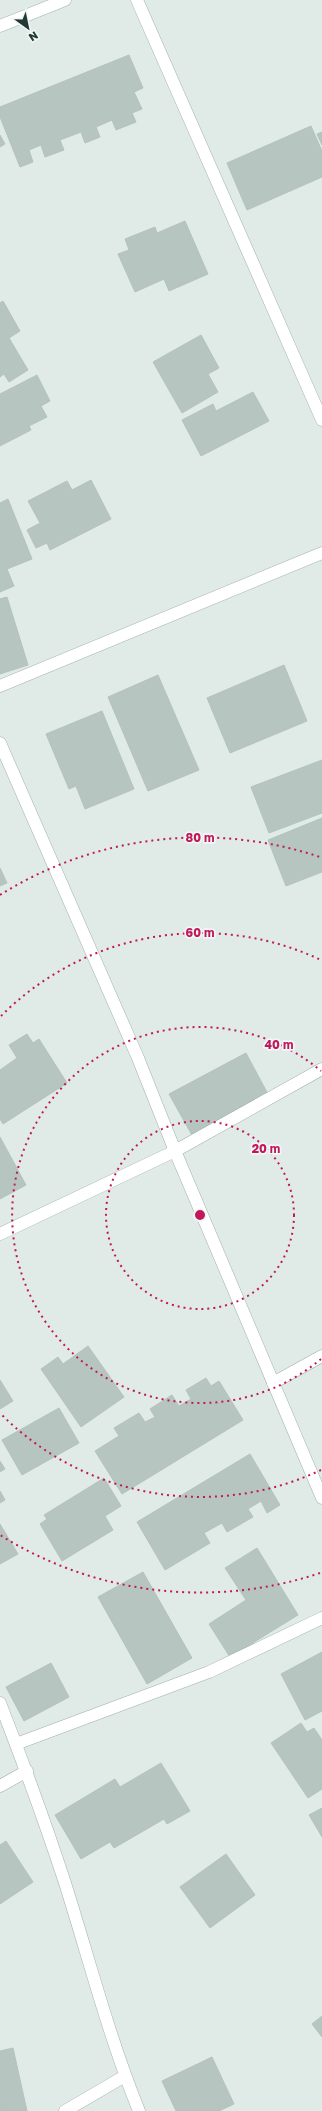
<svg xmlns="http://www.w3.org/2000/svg" width="322" height="2111" font-family="'Golos Text',sans-serif">
  <style>
    .building { fill: #b6c5c0; stroke: #b3c3be }
    .lines { fill: none; stroke-linecap: round; stroke-linejoin: round }
    .minor-casing { stroke: #a3b2ae; stroke-width: 13 }
    .minor { stroke: #fff; stroke-width: 12 }
    .ring { fill: none; stroke: #c2185b; stroke-width: 2; stroke-dasharray: 2 4 }
    .centre { fill: #c2185b; stroke: #f0f7f4; stroke-width: 2 }
    .ring-label { font-size: 12px; text-anchor: middle; font-weight: bold; fill: #c2185b; stroke: #f0f7f4; stroke-width: 3.5; stroke-linejoin: round; paint-order: stroke }
  </style>
  <rect width="100%" height="100%" fill="#e0eae7"/>
  <g class="building">
    <polygon points="129,55 143,88 134,92 142,109 132,113 136,122 116,130 112,120 96,127 100,137 85,143 81,132 60,140 64,150 45,157 41,145 29,150 33,162 20,167 0,117 0,107"/>
    <polygon points="311,126 322,151 322,177 247,210 227,163"/>
    <polygon points="322,132 322,145 317,134"/>
    <polygon points="0,135 5,144 0,147"/>
    <polygon points="185,221 208,274 169,291 164,279 135,292 118,254 129,250 125,239 155,227 157,233"/>
    <polygon points="3,301 20,331 9,338 28,370 9,382 4,374 0,377 0,303"/>
    <polygon points="201,335 219,368 208,374 218,392 182,413 153,362"/>
    <polygon points="37,375 50,401 41,406 47,417 29,426 31,430 0,446 0,394"/>
    <polygon points="253,392 269,421 201,456 182,420 213,404 216,411"/>
    <polygon points="91,480 111,519 50,550 47,543 36,548 27,530 40,523 28,501 67,481 72,490"/>
    <polygon points="8,499 32,559 7,569 14,586 0,592 0,503"/>
    <polygon points="7,597 28,665 0,674 0,599"/>
    <polygon points="284,665 307,721 230,753 207,698"/>
    <polygon points="158,675 199,770 148,791 108,697"/>
    <polygon points="102,711 134,789 85,809 76,786 69,789 46,734"/>
    <polygon points="322,760 322,813 269,833 251,787"/>
    <polygon points="322,818 322,872 286,886 268,840"/>
    <polygon points="0,868 7,883 0,886"/>
    <polygon points="27,1034 33,1043 39,1039 67,1083 3,1124 0,1119 0,1070 17,1058 9,1045"/>
    <polygon points="246,1053 269,1096 193,1137 169,1094"/>
    <polygon points="0,1137 26,1185 0,1199"/>
    <polygon points="88,1346 124,1397 81,1427 41,1369 58,1357 63,1364"/>
    <polygon points="206,1378 211,1386 219,1381 243,1420 122,1494 95,1451 119,1436 114,1428 139,1413 145,1422 155,1417 150,1409 172,1395 179,1406 191,1399 186,1390"/>
    <polygon points="0,1380 13,1401 0,1409"/>
    <polygon points="59,1408 79,1443 22,1475 2,1440"/>
    <polygon points="250,1454 280,1505 267,1513 261,1501 248,1509 253,1517 227,1532 222,1523 204,1533 210,1543 165,1570 137,1522"/>
    <polygon points="0,1461 5,1469 0,1472"/>
    <polygon points="104,1478 121,1506 105,1516 113,1530 62,1561 40,1524 47,1519 44,1515"/>
    <polygon points="0,1491 5,1500 0,1503"/>
    <polygon points="0,1524 18,1554 0,1564"/>
    <polygon points="257,1548 298,1615 230,1657 209,1624 246,1600 225,1568"/>
    <polygon points="143,1572 192,1658 147,1684 98,1597"/>
    <polygon points="322,1652 322,1711 305,1720 281,1674"/>
    <polygon points="51,1663 69,1697 24,1721 6,1687"/>
    <polygon points="301,1723 307,1732 314,1728 322,1740 322,1789 308,1798 271,1743"/>
    <polygon points="161,1763 190,1811 167,1824 164,1819 114,1848 110,1842 81,1859 55,1815 115,1779 120,1787"/>
    <polygon points="322,1808 322,1837 309,1815"/>
    <polygon points="6,1841 33,1882 0,1904 0,1845"/>
    <polygon points="226,1854 255,1895 210,1928 180,1887"/>
    <polygon points="322,2016 322,2037 312,2024"/>
    <polygon points="13,2048 27,2111 0,2111 0,2051"/>
    <polygon points="212,2057 234,2104 219,2111 176,2111 162,2081"/>
  </g>
  <g class="lines">
    <defs>
      <g id="minor">
        <polyline points="137,0 322,420"/>
        <polyline points="0,26 65,0"/>
        <polyline points="0,686 322,553"/>
        <polyline points="0,743 138,1058 175,1151 322,1498"/>
        <polyline points="0,1234 175,1151 322,1069"/>
        <polyline points="273,1383 322,1356"/>
        <path d="M0 1703C23 1762 45 1822 65 1883 89 1959 109 2037 139 2111"/>
        <polyline points="16,1744 209,1672 322,1618"/>
        <polyline points="0,1786 27,1771"/>
        <polyline points="65,2111 125,2076"/>
      </g>
    </defs>
    <use href="#minor" class="minor-casing"/>
    <use href="#minor" class="minor"/>
  </g>
  <g class="ring">
    <circle cx="200" cy="1215" r="94"/>
    <path d="M321 1359A188 188 0 1 1 321 1071"/>
    <path d="M321 1470A282 282 0 0 1 1 1414M1 1016A282 282 0 0 1 321 960"/>
    <path d="M320 1573A377 377 0 0 1 0 1535M0 895A377 377 0 0 1 320 857"/>
  </g>
  <circle cx="200" cy="1215" r="6" class="centre"/>
  <g class="ring-label">
    <text x="200" y="842">80 m</text>
    <text x="200" y="937">60 m</text>
    <text x="279" y="1049">40 m</text>
    <text x="266" y="1153">20 m</text>
  </g>
  <g transform="translate(28 28) rotate(147)" stroke="#f0f7f4" stroke-width="3" paint-order="stroke">
  <path d="M0-3L7 15L0 10L-7 15Z" fill="#223a35"/>
  <text y="-6" font-size="11" font-weight="bold" text-anchor="middle" fill="#223a35">N</text>
  </g>
</svg>
